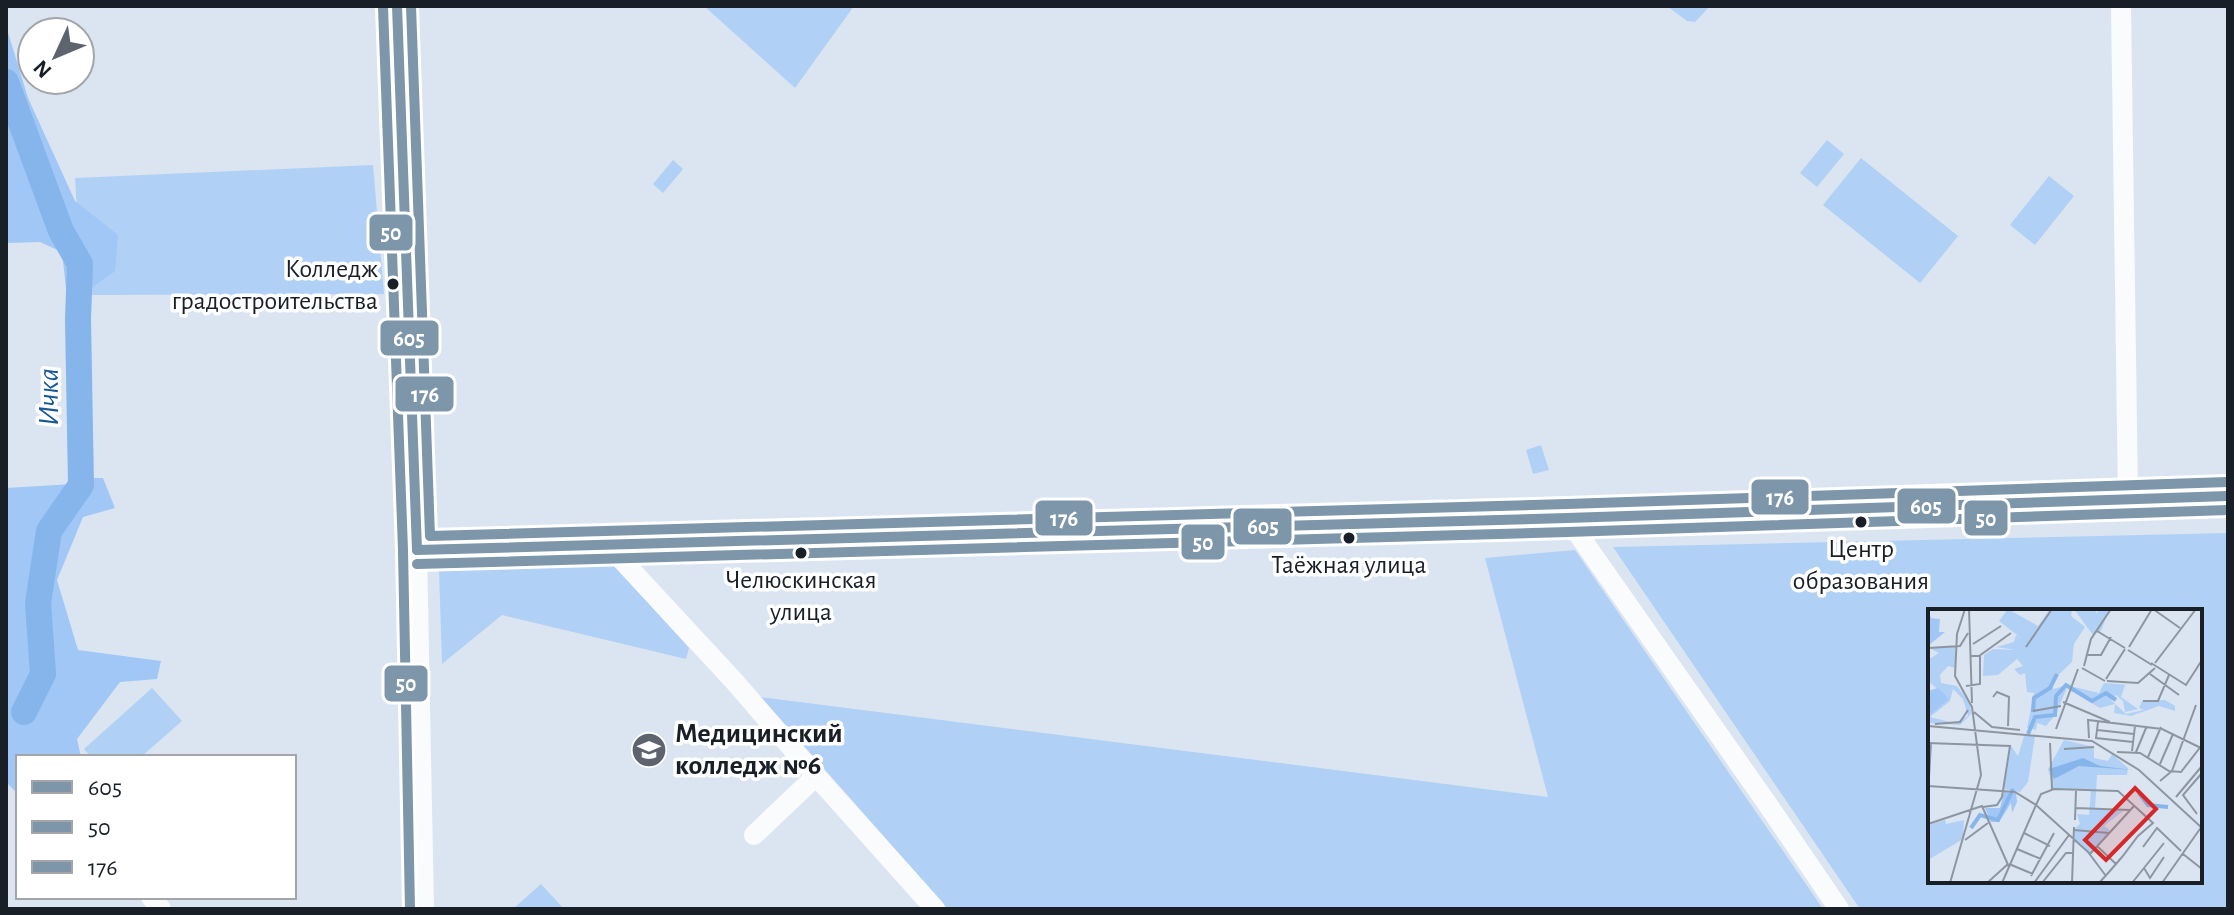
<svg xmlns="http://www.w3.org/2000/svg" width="2234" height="915" font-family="'Alegreya Sans',sans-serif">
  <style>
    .green { fill: #b1d0f5; fill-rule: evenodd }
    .forest { fill: #a0c7f5 }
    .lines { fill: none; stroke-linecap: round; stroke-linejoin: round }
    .river { stroke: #86b5ec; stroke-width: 26 }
    .minor { stroke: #fafbfd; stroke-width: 20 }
    .bus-1-casing { stroke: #fff; stroke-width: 16 }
    .bus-2-casing { stroke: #fff; stroke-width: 16 }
    .bus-3-casing { stroke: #fff; stroke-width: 16 }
    .bus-1 { stroke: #7e96a9; stroke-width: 10 }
    .bus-2 { stroke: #7e96a9; stroke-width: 10 }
    .bus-3 { stroke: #7e96a9; stroke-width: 10 }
    .bus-dot { fill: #191f27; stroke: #fff; stroke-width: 3 }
    .labels { text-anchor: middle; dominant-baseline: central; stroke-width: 7; stroke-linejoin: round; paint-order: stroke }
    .bus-label { font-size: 26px; fill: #191f27; stroke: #fff }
    .poi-label { font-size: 28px; font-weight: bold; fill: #191f27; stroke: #fff; text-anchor: start }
    .water-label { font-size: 30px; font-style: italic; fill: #16579a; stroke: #fff }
    .inset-river { fill: none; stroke: #86b5ec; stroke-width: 4 }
    .inset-road { fill: none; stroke: #8d96a0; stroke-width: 2 }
    .view { fill: #d62828; fill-opacity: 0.15; stroke: #d62828; stroke-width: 4 }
    .inset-edge { fill: none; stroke: #191f27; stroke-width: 4 }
    .line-badge { stroke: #fff; stroke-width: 3 }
    .badge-label { font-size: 22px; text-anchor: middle; font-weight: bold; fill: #fff }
  </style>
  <rect width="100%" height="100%" fill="#dbe5f1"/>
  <g class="green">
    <polygon points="704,6 854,6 795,88"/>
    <polygon points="1667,6 1710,6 1695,22 1687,21"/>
    <polygon points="1827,140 1844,154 1817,187 1800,173"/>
    <polygon points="1861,158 1958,236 1920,283 1823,205"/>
    <polygon points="673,160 683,169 663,193 653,184"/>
    <polygon points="373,165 384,294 82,295 75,178"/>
    <polygon points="2049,176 2074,196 2035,245 2010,225"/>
    <polygon points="1541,445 1549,470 1533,474 1526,450"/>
    <path d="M2228 533V909H1860L1613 547ZM1930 611H2200V881H1930Z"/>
    <polygon points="1575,550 1823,909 948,909 761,697 1548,797 1485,558"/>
    <polygon points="449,556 514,560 554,567 611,562 689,648 686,659 502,615 442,664 439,570"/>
    <polygon points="152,688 182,721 141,757 91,757 84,749"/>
    <polygon points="541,884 564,909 513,909"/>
  </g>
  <polygon class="forest" points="6,26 28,98 75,201 118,235 115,271 82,295 82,478 103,478 115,508 83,517 57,580 78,650 161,661 157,679 120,682 77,739 81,757 61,757 58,754 53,757 18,757 18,794 6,782 6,488 73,484 72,343 62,252 40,242 6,243"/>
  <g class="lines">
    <polyline class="river" points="6,82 61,231 80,264 78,319 81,485 49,531 38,603 43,674 24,712"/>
    <g class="minor">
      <polyline points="397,6 417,550 424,909"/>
      <polyline points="2121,6 2128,498"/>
      <polyline points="1567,518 1766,802 1839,909"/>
      <polyline points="607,544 734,681 816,776 935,909"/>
      <polyline points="417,550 1567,518 2128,498 2228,496"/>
      <polyline points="754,835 816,776"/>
      <polyline points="151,897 161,909"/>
    </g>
    <defs>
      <g id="bus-1">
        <polyline points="397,6 417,550"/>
        <polyline points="417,550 1567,518 2228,496"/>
      </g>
      <g id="bus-2">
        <polyline points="383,7 403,550 410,909"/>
        <polyline points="417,564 1567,532 2228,510"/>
      </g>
      <polyline id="bus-3" points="411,6 430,536 1567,504 2228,482"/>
    </defs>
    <use href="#bus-1" class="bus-1-casing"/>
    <use href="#bus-2" class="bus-2-casing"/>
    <use href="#bus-3" class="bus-3-casing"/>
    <use href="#bus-1" class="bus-1"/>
    <use href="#bus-2" class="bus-2"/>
    <use href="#bus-3" class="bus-3"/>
  </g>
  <defs>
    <symbol id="university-disc" viewBox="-11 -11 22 22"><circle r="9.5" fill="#5d646e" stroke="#fff"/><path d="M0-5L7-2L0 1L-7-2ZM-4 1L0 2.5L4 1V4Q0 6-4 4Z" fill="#fff"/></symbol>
  </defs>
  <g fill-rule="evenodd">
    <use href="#university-disc" x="629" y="730" width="40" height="40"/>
  </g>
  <g class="bus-dot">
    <circle cx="393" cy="284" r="7"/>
    <circle cx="1861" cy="522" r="7"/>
    <circle cx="1349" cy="538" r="7"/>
    <circle cx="801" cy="553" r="7"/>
  </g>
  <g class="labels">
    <g class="bus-label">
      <text x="378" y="269" text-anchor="end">Колледж<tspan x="378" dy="32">градостроительства</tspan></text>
      <text x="1861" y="549">Центр<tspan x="1861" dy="32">образования</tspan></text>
      <text x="1349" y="565">Таёжная улица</text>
      <text x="801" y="580">Челюскинская<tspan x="801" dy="32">улица</tspan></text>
    </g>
    <g class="poi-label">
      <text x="675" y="734">Медицинский<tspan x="675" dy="32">колледж №6</tspan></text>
    </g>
    <g class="water-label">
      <text transform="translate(49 397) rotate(-90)">Ичка</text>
    </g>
  </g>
  <g transform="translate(1928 609)">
    <rect width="274" height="274" fill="#dbe5f1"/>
    <path d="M80 0 110 17 122 0H144L143 7 157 18 146 35 144 53 124 72 125 80 140 76 128 105 118 117 109 114 108 121 99 119 106 84 99 83 97 64 92 66 86 60 95 57 89 50 70 66 55 67 56 46 65 40 87 41 68 38 86 33 88 26 93 29 71 12ZM146 0H167L169 5 170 0H181L173 22 165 26ZM10 38H27V59L20 57 12 66 13 74 29 77 42 94 43 105 32 116 0 114V108L21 90 0 72V51L11 44 1 39ZM25 80 35 90 40 107 26 114 2 108 22 92ZM176 74 203 76H197L193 88 210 100 197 103 195 92 188 86 183 91 198 105 216 101 211 99 214 92 237 91 247 97V102L231 97 203 107 186 104 187 95 172 99 143 82 142 77 171 84ZM96 127H107L100 173 92 183 76 180 83 137 90 147ZM136 131 166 138V149L180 152 184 145 200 159 199 166H169L167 200 195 202 176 217 182 221 162 244 147 230V219L152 215 149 205 161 206 163 181 125 179 120 160ZM17 211 18 215 36 211 35 230 0 251V216Z" fill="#b1d0f5" fill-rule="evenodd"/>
    <path d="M0 0 3 9 12 10 11 23H17L0 37ZM10 79 21 90 0 108V82ZM76 183 88 184 89 193 84 204 83 194 71 213H63L57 199H72Z" fill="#a0c7f5"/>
    <path d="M155 149 172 157 205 161 151 157 126 170 121 160Z" fill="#86b5ec"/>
    <path class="inset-river" d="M105 103 106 89 122 79 129 65M100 125 107 108 127 106 128 87 138 76 164 92 178 84 188 91M211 184 220 196 240 198M43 219 52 206 70 211 85 180"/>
    <path class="inset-road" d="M41 0 44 94M225 0 252 19M169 22 197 39M45 35 73 17M98 38 124 0M201 38 224 0M0 39 32 37 40 24M200 41 224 56M159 46H173L183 28M43 47H51L83 24M223 54 258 76 274 51M227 54 268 0M156 57 163 30 183 0M154 59 177 72M222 65 251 86M178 70 197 40M179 72 210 74 227 59M38 77 52 75V46M65 88 69 83 81 88 80 117M215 92H230L241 66M135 93 182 113M105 102 133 97M46 103 64 118 92 121M170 113 168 129 205 133M7 115 32 113 40 101M0 117 164 132 211 161 274 219M128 120 150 60M169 121 206 125M161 129 160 111 234 120 273 139M0 134 82 137 74 188 69 196 55 198M122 134 124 180M136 140 166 138M204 142 207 117M189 143 212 144 241 162 253 163 274 136M208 143 218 119M220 148 233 118M232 155 245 125M232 172 244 162 268 96M0 177 87 183 108 196 74 274M0 186 3 134M248 188 274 157M147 199 202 201M269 205 255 186 274 164M147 211 148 181M0 215 54 197 81 258M146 221 181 224M96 224 122 237M37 231 60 214M169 237 188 255M215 238 229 219 253 242M89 240 113 250M162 245 206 197M255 245 274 260M81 255 105 265M216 259 222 269 236 248M103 267 126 224M22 274 53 166 44 98 27 67 29 25 37 0M59 274 80 255M106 274 141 226M114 274 138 244H145M144 274 146 218M171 274 181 263 194 248 210 227 225 214 190 182 126 180 113 185 108 196 160 243 178 267M204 274 236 234M234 274 274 217"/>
    <path class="view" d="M207 179 228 200 178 251 157 231Z"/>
    <rect width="274" height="274" class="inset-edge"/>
  </g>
  <g class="line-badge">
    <rect x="368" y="213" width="46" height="39" rx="8" fill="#7e96a9"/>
    <rect x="379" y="319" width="61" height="38" rx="8" fill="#7e96a9"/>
    <rect x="394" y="375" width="61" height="38" rx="8" fill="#7e96a9"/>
    <rect x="1750" y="478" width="60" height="38" rx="8" fill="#7e96a9"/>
    <rect x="1896" y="487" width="61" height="38" rx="8" fill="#7e96a9"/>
    <rect x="1963" y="499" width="46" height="38" rx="8" fill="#7e96a9"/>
    <rect x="1034" y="499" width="60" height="38" rx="8" fill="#7e96a9"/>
    <rect x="1232" y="507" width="61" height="39" rx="8" fill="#7e96a9"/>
    <rect x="1180" y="523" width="46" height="38" rx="8" fill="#7e96a9"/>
    <rect x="383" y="664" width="46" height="39" rx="8" fill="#7e96a9"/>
  </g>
  <g class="badge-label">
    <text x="391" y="240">50</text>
    <text x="409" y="346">605</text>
    <text x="425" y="402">176</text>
    <text x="1780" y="505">176</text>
    <text x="1926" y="514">605</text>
    <text x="1986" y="526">50</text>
    <text x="1064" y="526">176</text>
    <text x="1263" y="534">605</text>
    <text x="1203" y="550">50</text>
    <text x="406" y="691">50</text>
  </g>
  <rect width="2234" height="915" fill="none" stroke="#191f27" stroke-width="16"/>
  <rect x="16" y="755" width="280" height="144" fill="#ffffff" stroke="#a3a5a9" stroke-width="2"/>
  <rect x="32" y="781" width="40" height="12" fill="#7e96a9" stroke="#a3a5a9" stroke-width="2"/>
  <text x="88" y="795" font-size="24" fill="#191f27">605</text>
  <rect x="32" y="821" width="40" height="12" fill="#7e96a9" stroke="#a3a5a9" stroke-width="2"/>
  <text x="88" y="835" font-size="24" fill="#191f27">50</text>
  <rect x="32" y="861" width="40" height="12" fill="#7e96a9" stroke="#a3a5a9" stroke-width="2"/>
  <text x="88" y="875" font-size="24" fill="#191f27">176</text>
  <g transform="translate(56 56) rotate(226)"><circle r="38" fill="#ffffff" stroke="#a3a5a9" stroke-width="2"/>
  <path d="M0-6L14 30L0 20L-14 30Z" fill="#5d646e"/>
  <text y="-12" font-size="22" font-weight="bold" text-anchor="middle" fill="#191f27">N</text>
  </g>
</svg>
